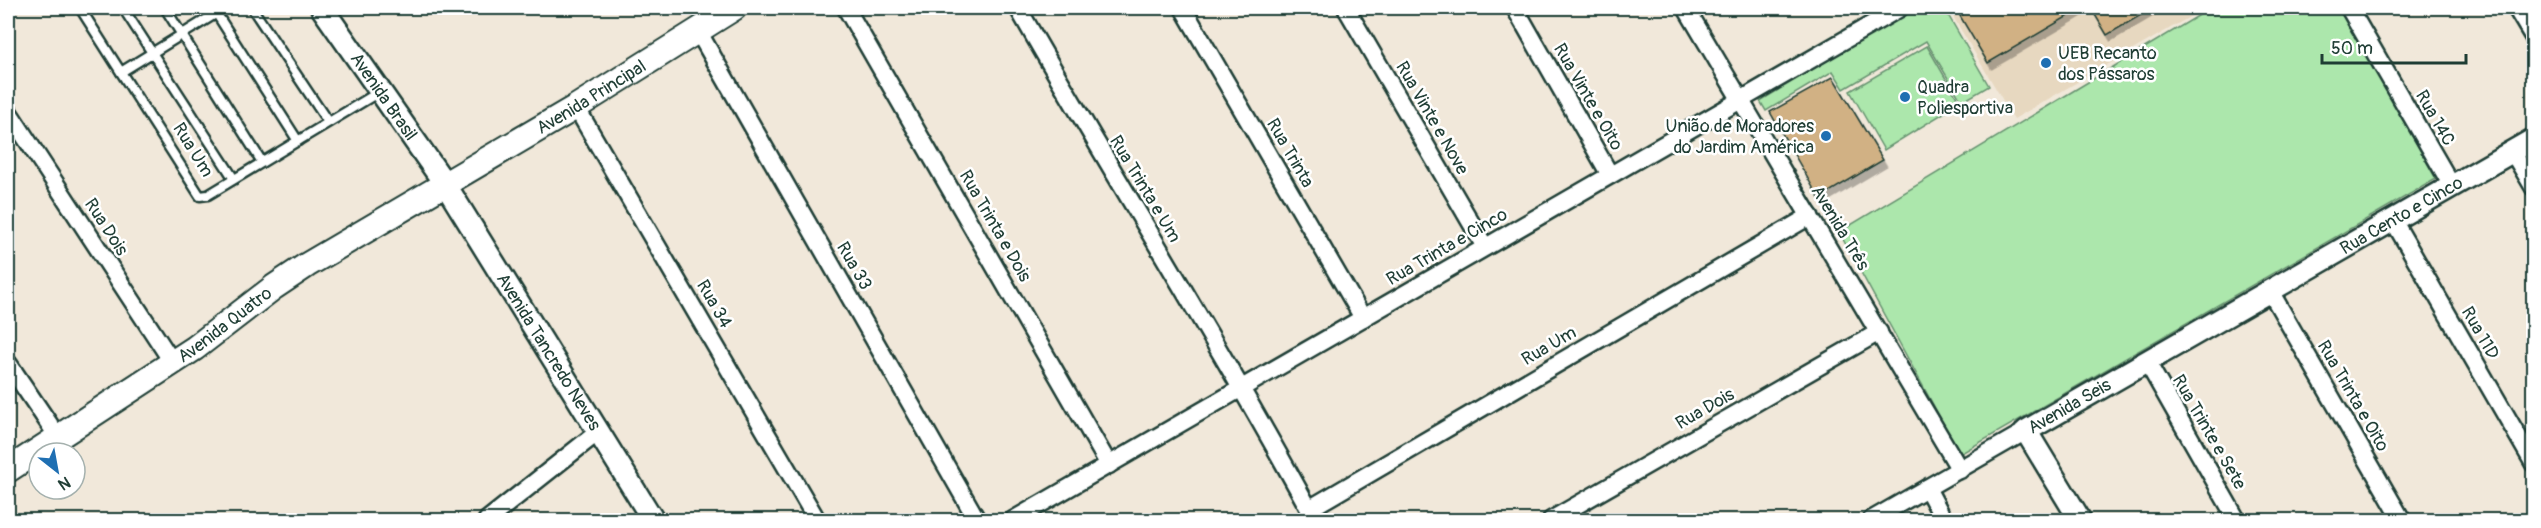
<svg xmlns="http://www.w3.org/2000/svg" width="2541" height="528" font-family="Pangolin,sans-serif">
  <style>
    .built { fill: #e7d8c0 }
    .green { fill: #ace7ac; stroke: #669270; stroke-width: 1.5 }
    .building { fill: #d1b184; stroke: #1f3d34; stroke-width: 1.5; filter: url(#shadow) }
    .lines { fill: none; stroke-linecap: round; stroke-linejoin: round }
    .service-casing { stroke: #1f3d34; stroke-width: 13 }
    .minor-casing { stroke: #1f3d34; stroke-width: 21 }
    .tertiary-casing { stroke: #1f3d34; stroke-width: 26 }
    .secondary-casing { stroke: #1f3d34; stroke-width: 28 }
    .service { stroke: #fff; stroke-width: 8 }
    .minor { stroke: #fff; stroke-width: 16 }
    .tertiary { stroke: #fff; stroke-width: 21 }
    .secondary { stroke: #fff; stroke-width: 24 }
    .poi-dot { fill: #1f6fb2; stroke: #fff; stroke-width: 2 }
    .labels { text-anchor: middle; dominant-baseline: central; stroke-width: 5; stroke-linejoin: round; paint-order: stroke }
    .poi-label { font-size: 18px; fill: #1f3d34; stroke: #fff; text-anchor: start }
    .street-label { font-size: 18px; fill: #1f3d34; stroke: #fff }
  </style>
  <defs>
    <filter id="shadow"><feDropShadow dx="3.5" dy="6" stdDeviation="0" flood-color="#0004"/></filter>
  </defs>
  <rect width="100%" height="100%" fill="#f1e8da"/>
  <filter id="ink" filterUnits="userSpaceOnUse"><feTurbulence type="fractalNoise" baseFrequency=".0167" numOctaves="2"/><feDisplacementMap in="SourceGraphic" scale="12" xChannelSelector="R" yChannelSelector="G"/><feConvolveMatrix kernelMatrix="1 2 1 2 8 2 1 2 1" color-interpolation-filters="sRGB"/></filter>
  <g filter="url(#ink)">
    <polygon class="built" points="1948,8 2205,8 2014,119"/>
    <g class="green">
      <polygon points="1915,8 1944,8 1989,86 1962,102 1926,41 1844,89 1833,71 1766,111 1760,101"/>
      <polygon points="2211,8 2341,8 2436,179 1960,454 1839,232"/>
      <polygon points="1927,46 1960,103 1884,150 1850,91"/>
    </g>
    <g class="building">
      <polygon points="1974,8 2082,8 1988,63 1960,16"/>
      <polygon points="2091,8 2153,8 2107,35"/>
      <polygon points="1833,77 1883,160 1819,198 1770,112"/>
    </g>
    <g class="lines">
      <defs>
        <g id="service">
          <polyline points="80,8 200,196 208,195 379,92"/>
          <polyline points="123,8 234,179"/>
          <polyline points="165,8 262,162"/>
          <polyline points="213,8 298,141"/>
          <polyline points="252,8 328,122"/>
          <polyline points="121,72 225,8"/>
        </g>
        <g id="minor">
          <polyline points="846,8 1109,465"/>
          <path d="M1018 8C1116 180 1221 347 1315 520"/>
          <polyline points="1183,8 1363,318"/>
          <polyline points="1346,8 1485,247"/>
          <polyline points="1515,8 1610,175"/>
          <polyline points="1686,8 1960,470"/>
          <polyline points="2349,8 2452,186"/>
          <polyline points="2516,8 2534,38"/>
          <polyline points="698,31 977,520"/>
          <polyline points="576,107 817,520"/>
          <polyline points="8,111 173,363"/>
          <polyline points="2512,151 2534,188"/>
          <polyline points="2393,220 2534,464"/>
          <polyline points="2270,291 2402,520"/>
          <polyline points="2147,362 2237,520"/>
          <polyline points="8,363 58,437"/>
          <polyline points="1927,488 1944,520"/>
          <polyline points="1309,509 1810,216"/>
          <polyline points="487,520 598,432"/>
          <polyline points="1013,520 1900,8"/>
          <polyline points="1551,520 1879,332"/>
          <polyline points="1871,520 2026,431"/>
        </g>
        <g id="tertiary">
          <path id="s1" d="M322 8 445 184 653 520"/>
          <path id="s2" d="M2080 520 2026 431 2534 139"/>
        </g>
        <g id="secondary">
          <path id="s3" d="M8 470 195 348 274 287 307 265 576 107 734 8"/>
        </g>
      </defs>
      <use href="#service" class="service-casing"/>
      <use href="#minor" class="minor-casing"/>
      <use href="#tertiary" class="tertiary-casing"/>
      <use href="#secondary" class="secondary-casing"/>
      <use href="#service" class="service"/>
      <use href="#minor" class="minor"/>
      <use href="#tertiary" class="tertiary"/>
      <use href="#secondary" class="secondary"/>
    </g>
  </g>
  <g class="poi-dot">
    <circle cx="2046" cy="63" r="6"/>
    <circle cx="1905" cy="97" r="6"/>
    <circle cx="1826" cy="136" r="6"/>
  </g>
  <g class="labels">
    <g class="poi-label">
      <text x="2058" y="53">UEB Recanto<tspan x="2058" dy="21">dos Pássaros</tspan></text>
      <text x="1917" y="87">Quadra<tspan x="1917" dy="21">Poliesportiva</tspan></text>
      <text x="1814" y="126" text-anchor="end">União de Moradores<tspan x="1814" dy="21">do Jardim América</tspan></text>
    </g>
    <g class="street-label">
      <text stroke="none"><textPath href="#s1" startOffset="108">Avenida Brasil</textPath></text>
      <text stroke="none"><textPath href="#s3" startOffset="693">Avenida Principal</textPath></text>
      <text transform="translate(1588 97) rotate(60)">Rua Vinte e Oito</text>
      <text transform="translate(1432 118) rotate(60)">Rua Vinte e Nove</text>
      <text transform="translate(2435 118) rotate(60)">Rua 14C</text>
      <text transform="translate(193 150) rotate(58)">Rua Um</text>
      <text transform="translate(1290 153) rotate(60)">Rua Trinta</text>
      <text transform="translate(1145 189) rotate(59)">Rua Trinta e Um</text>
      <text stroke="none"><textPath href="#s2" startOffset="537">Rua Cento e Cinco</textPath></text>
      <text transform="translate(995 226) rotate(60)">Rua Trinta e Dois</text>
      <text transform="translate(106 227) rotate(57)">Rua Dois</text>
      <text transform="translate(1840 228) rotate(59)">Avenida Três</text>
      <text transform="translate(1447 247) rotate(-30)">Rua Trinta e Cinco</text>
      <text transform="translate(854 266) rotate(60)">Rua 33</text>
      <text transform="translate(714 304) rotate(60)">Rua 34</text>
      <text stroke="none"><textPath href="#s3" startOffset="261">Avenida Quatro</textPath></text>
      <text transform="translate(2480 333) rotate(60)">Rua 11D</text>
      <text transform="translate(1549 346) rotate(-30)">Rua Um</text>
      <text stroke="none"><textPath href="#s1" startOffset="412">Avenida Tancredo Neves</textPath></text>
      <text transform="translate(2353 396) rotate(60)">Rua Trinta e Oito</text>
      <text stroke="none"><textPath href="#s2" startOffset="154">Avenida Seis</textPath></text>
      <text transform="translate(1705 409) rotate(-30)">Rua Dois</text>
      <text transform="translate(2209 432) rotate(60)">Rua Trinte e Sete</text>
    </g>
  </g>
  <rect width="2541" height="528" fill="none" stroke="#fff" stroke-width="30"/>
  <rect x="15" y="15" width="2511" height="498" fill="none" stroke="#1f3d34" stroke-width="2" filter="url(#ink)"/>
  <g transform="translate(57 471) rotate(149)"><circle r="28" fill="#ffffff" stroke="#a5b1ae" stroke-width="1.5"/>
  <path d="M0-4.5L10 22L0 15L-10 22Z" fill="#1f6fb2"/>
  <text y="-9" font-size="16" font-weight="bold" text-anchor="middle" fill="#1f3d34">N</text>
  </g>
  <path d="M2322 54v9h144v-9" fill="none" stroke="#1f3d34" stroke-width="3"/>
  <text x="2331" y="54" font-size="18" fill="#1f3d34" stroke="#ffffff" stroke-width="4.5" paint-order="stroke">50 m</text>
</svg>
